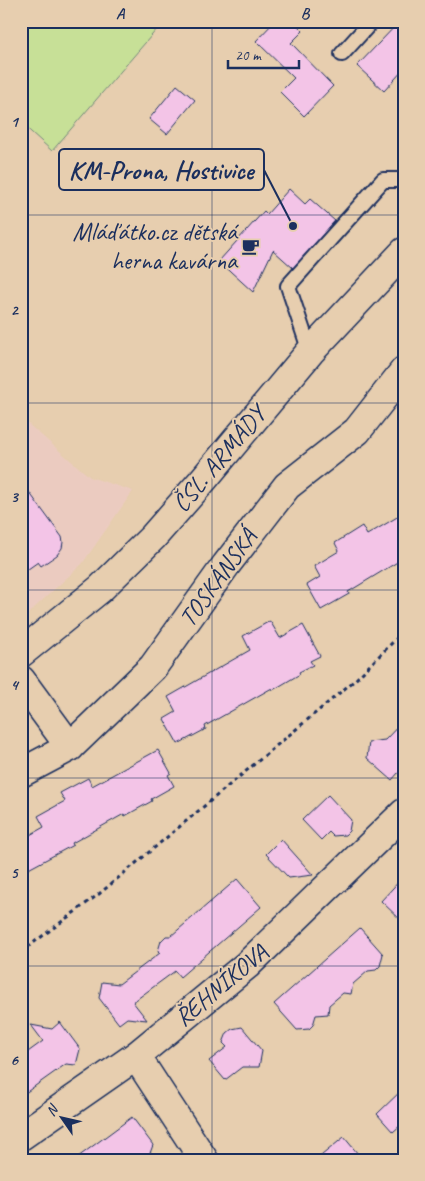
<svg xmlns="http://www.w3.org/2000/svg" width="425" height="1181" font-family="Caveat,sans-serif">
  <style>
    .built { fill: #ebcbc0 }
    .green { fill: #c7e097; stroke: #71887a }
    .building { fill: #f3c4e7; stroke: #1b2f5e }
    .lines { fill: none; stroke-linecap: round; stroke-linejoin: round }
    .service-casing { stroke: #1b2f5e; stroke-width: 18 }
    .minor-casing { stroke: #1b2f5e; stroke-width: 31 }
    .secondary-casing { stroke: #1b2f5e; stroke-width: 31 }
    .path { stroke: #1b2f5e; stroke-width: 3; stroke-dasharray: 4 4; stroke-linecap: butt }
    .service { stroke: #e7ceaf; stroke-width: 14 }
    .minor { stroke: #e7ceaf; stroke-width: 28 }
    .secondary { stroke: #e7ceaf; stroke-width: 28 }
    .grid { fill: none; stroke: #1b2f5e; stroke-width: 1; stroke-opacity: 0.55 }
    .labels { text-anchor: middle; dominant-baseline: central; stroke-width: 4; stroke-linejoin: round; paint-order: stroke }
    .poi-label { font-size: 25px; fill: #1b2f5e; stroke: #e7ceaf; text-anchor: end }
    .street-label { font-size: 25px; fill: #1b2f5e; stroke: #e7ceaf }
    .leader { fill: none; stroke: #1b2f5e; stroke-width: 2 }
    .callout-dot { fill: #1b2f5e; stroke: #e7ceaf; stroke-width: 2 }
    .callout { fill: #e7ceaf; stroke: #1b2f5e; stroke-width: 2 }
    .callout-label { font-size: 26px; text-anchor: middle; font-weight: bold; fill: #1b2f5e }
    .neatline { fill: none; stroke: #1b2f5e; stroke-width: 2 }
    .grid-label { font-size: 16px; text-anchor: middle; font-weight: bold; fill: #1b2f5e }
  </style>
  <rect width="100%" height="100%" fill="#e7ceaf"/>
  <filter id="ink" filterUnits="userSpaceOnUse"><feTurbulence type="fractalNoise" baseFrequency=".02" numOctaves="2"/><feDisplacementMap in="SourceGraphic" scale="10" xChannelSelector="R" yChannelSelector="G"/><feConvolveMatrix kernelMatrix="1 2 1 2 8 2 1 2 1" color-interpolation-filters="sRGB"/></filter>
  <g filter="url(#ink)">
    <polygon class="built" points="21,418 90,477 133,491 82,564 21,620"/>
    <polygon class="green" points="21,21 164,21 52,151 21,123"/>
    <g class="building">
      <polygon points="275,21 293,21 303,31 291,43 333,86 304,116 280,92 294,78 256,41"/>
      <polygon points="400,21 404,21 404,69 384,91 357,66"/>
      <polygon points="177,85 195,100 167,134 149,119"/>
      <polygon points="289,189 305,204 310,199 335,221 293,268 273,250 253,292 219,261 264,211 267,214"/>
      <polygon points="21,481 62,537 63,542 62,548 57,555 41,566 38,562 21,574"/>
      <polygon points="404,513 404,558 348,592 349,594 321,610 307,585 320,577 314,566 339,551 335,543 362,526 367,535"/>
      <polygon points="270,621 280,638 303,625 320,656 310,661 313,665 299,672 300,674 273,690 272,688 249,701 205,726 206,729 178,744 164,719 176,712 168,697 250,650 243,636"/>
      <polygon points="404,720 404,772 398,773 392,780 367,758 369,742 385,740"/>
      <polygon points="158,750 171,773 168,775 174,786 151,799 152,801 125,816 124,814 72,843 73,845 21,873 21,840 44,827 38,816 65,801 60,793 88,778 92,786"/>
      <polygon points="328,795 351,820 349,831 345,835 333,836 329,832 321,840 302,820"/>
      <polygon points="281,839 313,875 289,878 266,854"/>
      <polygon points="404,876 404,923 381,901"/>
      <polygon points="237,879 261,907 180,977 175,971 133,1002 147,1020 127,1018 119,1024 99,998 102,982 119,984 160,953 158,951 161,941 166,936 171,936"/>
      <polygon points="360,928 383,954 380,966 376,970 368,971 353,984 351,994 343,993 329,1005 328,1014 316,1015 313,1025 309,1029 297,1030 274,1004"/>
      <polygon points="60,1022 80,1049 76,1065 66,1064 21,1096 21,1057 43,1041 31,1025 52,1029"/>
      <polygon points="242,1027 262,1051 259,1067 242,1067 225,1080 209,1061 227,1047 223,1043 227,1033 232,1029"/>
      <polygon points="404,1088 404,1122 393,1132 377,1114"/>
      <polygon points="132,1117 153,1145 149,1156 144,1160 74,1160"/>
      <polygon points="344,1137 363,1160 316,1160"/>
    </g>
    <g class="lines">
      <defs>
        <g id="service">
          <polyline points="342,54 372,21"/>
          <polyline points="310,352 288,286 383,180 404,180"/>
        </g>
        <g id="minor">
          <polyline points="21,680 70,747"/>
          <polyline points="21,773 70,747 153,667 226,565 287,486 357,431 404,371"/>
          <polyline points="136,1056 204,1160"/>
          <polyline points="21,1136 136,1056 247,965 404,813"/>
        </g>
        <polyline id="secondary" points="21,653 100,589 153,537 203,480 310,352 404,252"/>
      </defs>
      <use href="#service" class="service-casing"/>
      <use href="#minor" class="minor-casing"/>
      <use href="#secondary" class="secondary-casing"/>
      <polyline class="path" points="21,952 99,894 355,680 404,631"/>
      <use href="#service" class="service"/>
      <use href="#minor" class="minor"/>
      <use href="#secondary" class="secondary"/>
    </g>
  </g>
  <path class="grid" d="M212 21V1160M21 215H404M21 403H404M21 590H404M21 778H404M21 966H404"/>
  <defs>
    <symbol id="cafe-bare" viewBox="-9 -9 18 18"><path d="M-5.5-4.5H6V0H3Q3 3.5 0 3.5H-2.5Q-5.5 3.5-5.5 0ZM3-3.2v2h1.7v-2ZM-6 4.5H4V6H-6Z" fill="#1b2f5e" stroke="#e7ceaf" stroke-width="2.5" paint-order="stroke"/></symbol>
  </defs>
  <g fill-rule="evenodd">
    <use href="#cafe-bare" x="238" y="234" width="25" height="25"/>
  </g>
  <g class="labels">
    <g class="poi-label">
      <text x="237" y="232">Mláďátko.cz dětská<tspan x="237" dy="29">herna kavárna</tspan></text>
    </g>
    <g class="street-label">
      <text transform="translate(219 459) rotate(-50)">ČSL. ARMÁDY</text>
      <text transform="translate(218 578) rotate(-54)">TOSKÁNSKÁ</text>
      <text transform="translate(221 985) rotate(-40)">ŘEHNÍKOVA</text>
    </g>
  </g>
  <path class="leader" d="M293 226L264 170"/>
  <circle class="callout-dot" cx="293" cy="226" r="5"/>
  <rect class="callout" x="59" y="149" width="205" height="41" rx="5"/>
  <g class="callout-label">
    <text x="161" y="179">KM-Prona, Hostivice</text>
  </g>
  <rect width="425" height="1181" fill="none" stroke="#e7ceaf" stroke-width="55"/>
  <g transform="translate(62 1118) rotate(304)" stroke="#e7ceaf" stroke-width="4" paint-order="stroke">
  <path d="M0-4L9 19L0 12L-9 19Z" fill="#1b2f5e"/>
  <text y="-8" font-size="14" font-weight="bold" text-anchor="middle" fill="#1b2f5e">N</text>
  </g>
  <path d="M228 60v8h71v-8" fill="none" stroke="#1b2f5e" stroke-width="2.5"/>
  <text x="235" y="60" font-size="15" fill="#1b2f5e" stroke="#e7ceaf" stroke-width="4" paint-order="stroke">20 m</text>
  <rect x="28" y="28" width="370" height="1126" class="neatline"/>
  <g class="grid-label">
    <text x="120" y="19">A</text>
    <text x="305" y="19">B</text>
    <text x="14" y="127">1</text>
    <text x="14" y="315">2</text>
    <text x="14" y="502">3</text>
    <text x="14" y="690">4</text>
    <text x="14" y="878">5</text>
    <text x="14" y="1065">6</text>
  </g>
</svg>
